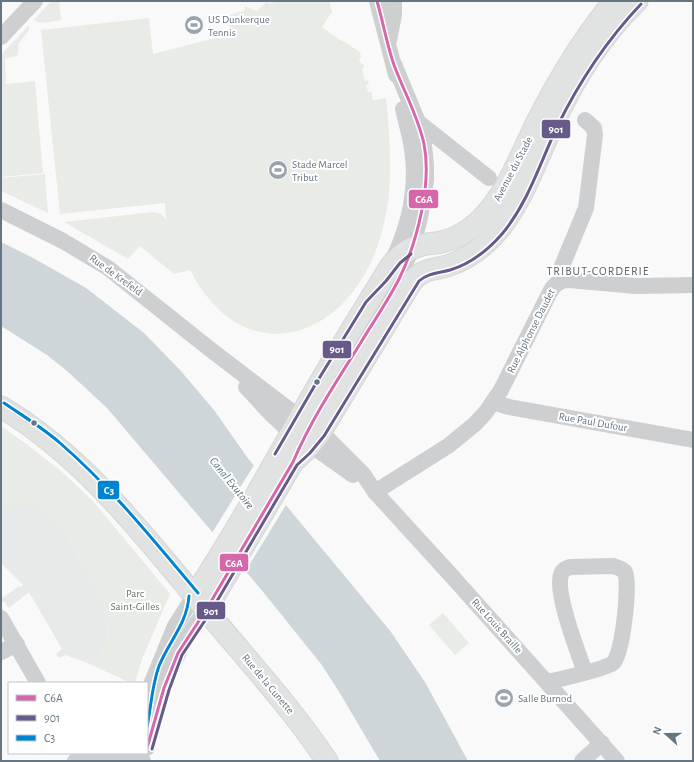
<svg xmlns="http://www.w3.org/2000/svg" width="694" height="762" font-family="'Alegreya Sans',sans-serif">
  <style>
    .built { fill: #e8e9e9 }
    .green { fill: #e8ebe6 }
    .water { fill: #ced6d9 }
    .pier { fill: #f9f9f9 }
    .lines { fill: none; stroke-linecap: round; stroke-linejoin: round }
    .major-casing { stroke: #d5d6d7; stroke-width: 23 }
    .minor { stroke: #cecfd0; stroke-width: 16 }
    .major { stroke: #e1e2e2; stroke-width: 21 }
    .bus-1-casing { stroke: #fff; stroke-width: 6 }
    .bus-2-casing { stroke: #fff; stroke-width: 6 }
    .bus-3-casing { stroke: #fff; stroke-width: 6 }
    .bus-1 { stroke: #d767ab; stroke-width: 3 }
    .bus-2 { stroke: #675a8a; stroke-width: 3 }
    .bus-3 { stroke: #0083d1; stroke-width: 3 }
    .bus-dot { fill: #657683; stroke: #fff; stroke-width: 1.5 }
    .labels { text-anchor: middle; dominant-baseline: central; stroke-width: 4; stroke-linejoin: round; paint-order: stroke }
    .poi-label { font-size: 11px; fill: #657683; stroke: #fff; text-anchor: start }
    .street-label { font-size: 11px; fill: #657683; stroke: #fff }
    .park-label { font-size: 11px; fill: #687a64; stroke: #fff }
    .neighbourhood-label { font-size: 12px; letter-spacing: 1px; fill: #57646e; stroke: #fff }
    .water-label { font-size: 12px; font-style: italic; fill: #60757c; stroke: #fff }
    .line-badge { stroke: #fff; stroke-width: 1.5 }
    .badge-label { font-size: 11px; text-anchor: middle; font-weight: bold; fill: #fff }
  </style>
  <rect width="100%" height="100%" fill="#f9f9f9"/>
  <polygon class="built" points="1,499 35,503 61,527 104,602 108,631 102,655 85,662 66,655 59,658 56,654 62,649 29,592 9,608 5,602 1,601 1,599 19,586 20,587 23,585 1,563"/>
  <g class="green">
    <path d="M51 1H59L61 20C53 21 41 25 34 20Z"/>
    <path d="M267 1 269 4 278 1H329L332 12 322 27 337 38 352 46V47L360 52 361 58 359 59 361 64H363L364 68 362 69 365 81 368 80 369 84 366 85 368 92 371 91 373 100 386 98C391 150 395 200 376 250 340 345 241 369 190 270L174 274 140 246 128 259 64 222 154 212 161 214 166 219 165 203 60 214 41 30 149 18 153 54 231 34 227 16 245 10 244 6 257 11Z"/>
    <polygon points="29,25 29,30 19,43 17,56 5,59 6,84 35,81 43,173 1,177 1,55"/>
    <polygon points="45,174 48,213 1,191 1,178"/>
    <polygon points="1,426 29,446 62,472 93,501 170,594 142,659 135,683 131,683 85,662 102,655 108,631 104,602 61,527 35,503 1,499"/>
    <polygon points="443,613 469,643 455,655 429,625"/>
  </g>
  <polygon class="water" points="1,242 35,259 86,288 144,333 180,370 214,410 247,457 285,504 391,632 425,682 468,761 380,761 338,690 321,664 264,593 107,408 67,371 47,355 1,326"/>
  <polygon class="pier" points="254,465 286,505 245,572 212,533"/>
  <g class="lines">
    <defs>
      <g id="major">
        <path d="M1 407C87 458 149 542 212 617 251 664 293 710 327 761"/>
        <path d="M194 596C235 534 271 469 307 405 333 358 362 313 390 267 399 255 412 246 427 244 434 243 440 243 445 241 460 237 476 226 486 214 507 191 522 153 536 124 558 80 583 39 614 1"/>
        <path d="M206 610 293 462 306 450 320 433 412 281C423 268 436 270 450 265 470 258 488 243 501 227 523 199 537 159 552 127 573 80 600 37 637 1"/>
      </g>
    </defs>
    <use href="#major" class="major-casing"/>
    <g class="minor">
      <polyline points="377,1 396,75"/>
      <polyline points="1,37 35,1"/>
      <polyline points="389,40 394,15 394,1"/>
      <polyline points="418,122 489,178"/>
      <polyline points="1,210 63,241 108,268 211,350 328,439 363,474 375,492 449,573 617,761"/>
      <path d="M391 264C408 229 418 188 412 149 410 135 406 122 403 109"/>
      <polyline points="561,281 562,266 586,208 595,135 594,128 585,120"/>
      <polyline points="246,387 271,414 285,427 353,475"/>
      <polyline points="493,402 509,407 693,440"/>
      <polyline points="306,435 399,279 412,248 420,218 426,180 426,165 424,145 418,122 394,64"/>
      <path d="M375 492 448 446 475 424 486 412 501 390 549 294C553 285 559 280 569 280L636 286 693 285"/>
      <polyline points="1,618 38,683"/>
      <polyline points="1,652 17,644"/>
      <path d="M548 682C560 679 606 669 613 663 623 654 630 584 625 572L621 569 614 566 570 567C565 569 562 570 561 575 555 593 578 653 585 672"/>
      <polyline points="147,694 175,626 194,596"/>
      <path d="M147 748C155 716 163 683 178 654 185 638 196 624 206 610"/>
      <path d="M75 761C98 749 120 755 143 761"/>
      <polyline points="582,761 602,743"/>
    </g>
    <use href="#major" class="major"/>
    <defs>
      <path id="bus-1" d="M147 748 164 688 178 653 206 610 293 462C311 420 336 382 360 344 373 322 388 301 399 279 417 243 432 184 424 144 418 116 404 92 394 65 387 45 383 22 377 1"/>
      <g id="bus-2">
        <polyline points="275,454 315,385 366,302 386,281 400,263 411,254"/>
        <path d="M152 749 169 690 182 655 210 613 297 465 310 453 324 436 419 281C428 273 439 273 450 270 470 264 488 250 502 234 528 203 540 163 557 127 579 82 606 41 641 4"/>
      </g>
      <g id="bus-3">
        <path d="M4 403C23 416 43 428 60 443 112 488 154 541 198 593"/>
        <path d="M147 727C151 707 152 685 159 666 169 641 187 624 189 596"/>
      </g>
    </defs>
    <use href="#bus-1" class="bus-1-casing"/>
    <use href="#bus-2" class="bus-2-casing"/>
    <use href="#bus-3" class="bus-3-casing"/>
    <use href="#bus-1" class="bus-1"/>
    <use href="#bus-2" class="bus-2"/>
    <use href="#bus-3" class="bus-3"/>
  </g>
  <defs>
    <symbol id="stadium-disc" viewBox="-11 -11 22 22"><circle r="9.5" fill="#99a4ac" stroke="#fff"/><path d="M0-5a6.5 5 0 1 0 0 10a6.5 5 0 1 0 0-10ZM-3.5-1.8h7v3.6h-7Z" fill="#fff"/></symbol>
  </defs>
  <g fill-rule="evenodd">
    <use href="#stadium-disc" x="183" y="14" width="22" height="22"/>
    <use href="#stadium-disc" x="267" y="159" width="22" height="22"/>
    <use href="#stadium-disc" x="493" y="687" width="22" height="22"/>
  </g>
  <g class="bus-dot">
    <circle cx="317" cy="382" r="3.5"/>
    <circle cx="34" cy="423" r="3.5"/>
  </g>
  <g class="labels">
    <g class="poi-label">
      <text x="208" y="19">US Dunkerque<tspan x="208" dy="13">Tennis</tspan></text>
      <text x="292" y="164">Stade Marcel<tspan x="292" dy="13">Tribut</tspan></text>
      <text x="518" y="698">Salle Burnod</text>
    </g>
    <g class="street-label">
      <text transform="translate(513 169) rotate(-62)">Avenue du Stade</text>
      <text transform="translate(116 275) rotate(36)">Rue de Krefeld</text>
      <text transform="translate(531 331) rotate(-63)">Rue Alphonse Daudet</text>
      <text transform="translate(593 422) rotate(10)">Rue Paul Dufour</text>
      <text transform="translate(497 626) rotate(48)">Rue Louis Braille</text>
      <text transform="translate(268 684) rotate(50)">Rue de la Cunette</text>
    </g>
    <g class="park-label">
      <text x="135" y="593">Parc<tspan x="135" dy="13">Saint-Gilles</tspan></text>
    </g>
    <g class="neighbourhood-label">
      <text x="598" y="271">TRIBUT-CORDERIE</text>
    </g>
    <g class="water-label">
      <text transform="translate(232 483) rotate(51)">Canal Exutoire</text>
    </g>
  </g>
  <g class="line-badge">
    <rect x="541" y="119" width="30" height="20" rx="4" fill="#675a8a"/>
    <rect x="408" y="189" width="31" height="20" rx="4" fill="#d767ab"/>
    <rect x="322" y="340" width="30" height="19" rx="4" fill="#675a8a"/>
    <rect x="97" y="480" width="23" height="20" rx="4" fill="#0083d1"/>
    <rect x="219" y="553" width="30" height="19" rx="4" fill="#d767ab"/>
    <rect x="196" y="601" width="30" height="19" rx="4" fill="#675a8a"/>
  </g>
  <g class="badge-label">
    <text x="556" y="133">901</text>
    <text x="424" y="203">C6A</text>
    <text x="337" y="353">901</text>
    <text x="109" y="494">C3</text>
    <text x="234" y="567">C6A</text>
    <text x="211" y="615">901</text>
  </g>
  <rect width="694" height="762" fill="none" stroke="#657683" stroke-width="4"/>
  <rect x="8" y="682" width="140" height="72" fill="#ffffff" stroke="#c1c8cd"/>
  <rect x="16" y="695" width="20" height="6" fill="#d767ab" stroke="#c1c8cd"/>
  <text x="44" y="702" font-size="12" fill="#657683">C6A</text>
  <rect x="16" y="715" width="20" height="6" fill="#675a8a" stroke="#c1c8cd"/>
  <text x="44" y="722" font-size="12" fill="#657683">901</text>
  <rect x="16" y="735" width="20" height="6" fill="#0083d1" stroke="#c1c8cd"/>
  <text x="44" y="742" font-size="12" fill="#657683">C3</text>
  <g transform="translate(666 734) rotate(291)" stroke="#ffffff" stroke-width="3" paint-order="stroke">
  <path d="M0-3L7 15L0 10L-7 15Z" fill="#657683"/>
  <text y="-6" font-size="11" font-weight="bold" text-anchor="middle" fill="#657683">N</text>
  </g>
</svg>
